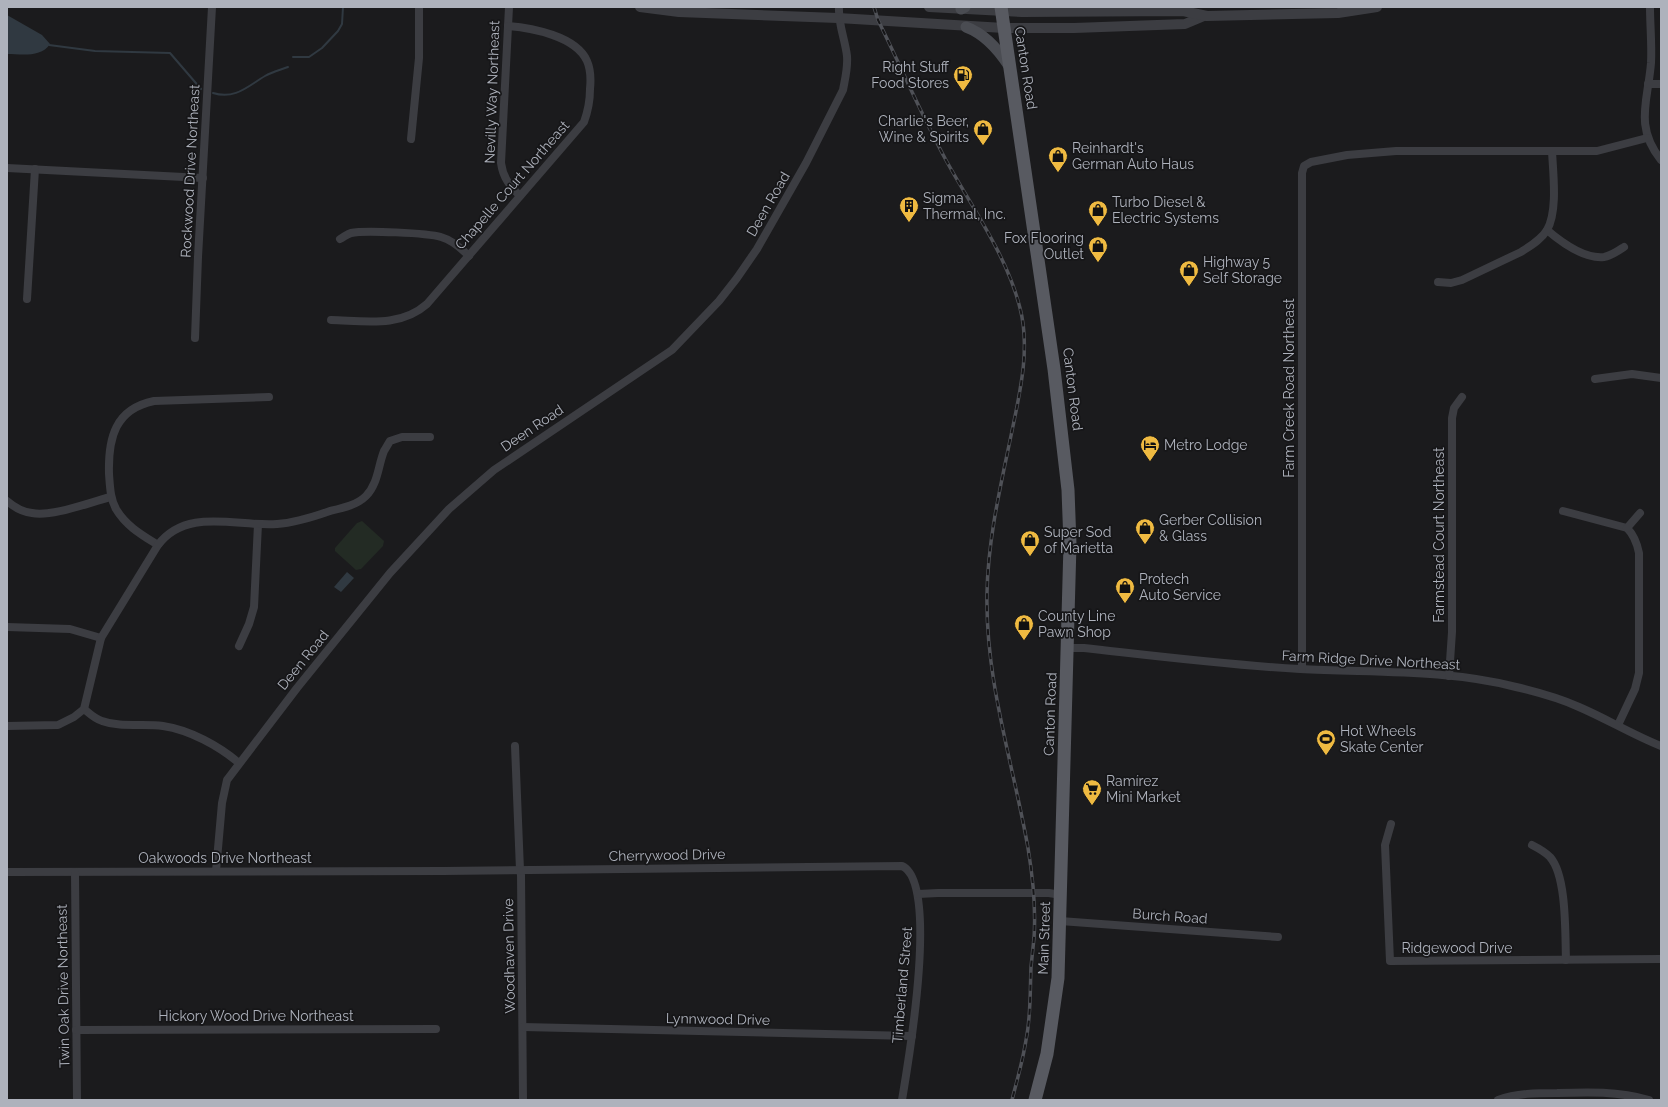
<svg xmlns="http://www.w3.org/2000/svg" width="1668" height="1107" font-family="Raleway,sans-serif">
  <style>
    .green { fill: #232b24 }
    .water { fill: #303941 }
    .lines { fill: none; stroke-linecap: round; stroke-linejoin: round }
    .stream { stroke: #303941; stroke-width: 2 }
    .minor { stroke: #3c3d42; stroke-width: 8 }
    .tertiary { stroke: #3c3d42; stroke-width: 10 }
    .secondary { stroke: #4a4c52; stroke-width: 11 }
    .primary { stroke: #585a61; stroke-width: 13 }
    .rail-casing { stroke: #4f5157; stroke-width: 3.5 }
    .rail { stroke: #161618; stroke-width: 2; stroke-dasharray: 6; stroke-linecap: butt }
    .labels { text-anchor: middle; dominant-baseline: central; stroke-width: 3.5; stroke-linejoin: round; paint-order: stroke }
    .poi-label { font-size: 14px; fill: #aeb2bc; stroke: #161618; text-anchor: start }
    .street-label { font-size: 14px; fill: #aeb2bc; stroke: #161618 }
  </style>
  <rect width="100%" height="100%" fill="#1b1b1d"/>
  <polygon class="green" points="362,521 384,541 383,546 361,569 356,570 335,551 335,548 357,523"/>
  <g class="water">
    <path d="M7 15 42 35 50 44C41 58 21 54 7 54Z"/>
    <polygon points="347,572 354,578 341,592 334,587"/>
  </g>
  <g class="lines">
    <g class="stream">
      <polyline points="49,45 95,51 170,53 201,89"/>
      <polyline points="293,57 309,57 322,48 338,31 342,24 343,7"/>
      <path d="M213 93C235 100 248 86 265 76 272 72 280 70 288 67"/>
    </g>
    <g class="minor">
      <path d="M509 7 501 163C503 178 510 186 520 196"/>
      <path d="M1650 7C1650 25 1652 44 1651 63 1648 101 1634 126 1661 160"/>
      <polyline points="1648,84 1661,84"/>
      <polyline points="411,139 419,58 419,7"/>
      <polyline points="7,168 203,178"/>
      <path d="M1547 230C1561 242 1584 259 1604 257 1611 256 1618 251 1624 247"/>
      <path d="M340 239C344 237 347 234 351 233 364 230 428 233 441 237 452 240 461 248 469 256"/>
      <path d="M1438 282 1451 283 1462 280 1521 252C1530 246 1541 240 1547 230 1558 211 1553 173 1552 151"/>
      <polyline points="27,299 35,169"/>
      <path d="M331 320C365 321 400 328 427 304L584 122C588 111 590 101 590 89 591 79 591 70 587 61 576 36 532 28 508 26"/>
      <polyline points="195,338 198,257 212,7"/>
      <polyline points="1595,379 1632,374 1661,378"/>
      <path d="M7 501C14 507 22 512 32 513 53 517 90 502 111 497"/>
      <path d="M1563 511 1627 528C1634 535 1637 543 1639 553V673L1635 689 1618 725"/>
      <polyline points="1627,528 1640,513"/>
      <path d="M158 545C142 535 126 526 116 509 110 498 110 486 109 474 108 438 115 409 154 401L269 397"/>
      <polyline points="7,627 70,629 101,638"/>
      <polyline points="239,646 249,624 254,607 258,524"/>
      <path d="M1068 648H1084C1156 656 1227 665 1300 669 1372 673 1445 669 1516 687 1537 692 1559 698 1579 707 1607 719 1633 735 1661 746"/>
      <polyline points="1302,669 1302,173 1304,166 1311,162 1347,155 1396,151 1597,151 1647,138"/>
      <polyline points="1449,676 1452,632 1452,418 1454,408 1462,397"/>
      <path d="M84 709C90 714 95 719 102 721 121 728 143 723 163 726 190 730 219 746 239 763"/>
      <path d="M7 726 58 725 74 717 84 709 101 638 158 545C187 507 236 527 277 524 295 523 313 517 330 511 343 508 357 505 366 496 378 484 378 466 384 451 386 448 388 444 390 441L402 437H430"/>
      <polyline points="515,746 520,870 521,875 523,1100"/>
      <polyline points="1391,824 1385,845 1390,961 1661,959"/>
      <path d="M1532 845C1538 848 1545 852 1550 857 1567 876 1565 934 1566 960"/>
      <path d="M216 871 222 803 227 780 297 688 390 573 449 509 494 470 672 350 719 301 737 278 757 249 806 163 843 90C845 79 848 68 847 56 845 39 838 24 839 7"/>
      <path d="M7 872 443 871 902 866C940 882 908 1064 902 1100"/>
      <polyline points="75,872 77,1100"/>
      <polyline points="918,894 938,893 1049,893 1061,895"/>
      <polyline points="1060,921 1278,937"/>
      <polyline points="523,1027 912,1036"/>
      <polyline points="76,1030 436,1029"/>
      <path d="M1498 1100C1517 1093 1537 1093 1557 1093 1588 1092 1618 1091 1649 1100"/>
    </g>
    <g class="tertiary">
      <polyline points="640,7 679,12 838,18 1004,28 1074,28 1185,24 1204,16"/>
      <polyline points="929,7 1022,12 1183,11 1207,16 1338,13 1377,7"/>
    </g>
    <g class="secondary">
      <polyline points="961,9 965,7"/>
      <path d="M966 27C985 34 998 49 1009 66"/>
    </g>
    <polyline class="primary" points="1001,7 1054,369 1068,490 1070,544 1058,978 1047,1054 1035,1100"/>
    <defs>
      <path id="rail" d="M874 7 878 20C901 67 922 116 947 162 973 209 1007 256 1020 308 1030 346 1021 388 1013 426 1002 480 988 536 987 593 985 680 1013 763 1028 848 1033 878 1036 909 1034 938 1033 948 1032 957 1031 967 1030 991 1031 1016 1026 1040 1023 1060 1017 1080 1012 1100"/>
    </defs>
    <use href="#rail" class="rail-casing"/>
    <use href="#rail" class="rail"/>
  </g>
  <defs>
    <symbol id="fuel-pin" viewBox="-11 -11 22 30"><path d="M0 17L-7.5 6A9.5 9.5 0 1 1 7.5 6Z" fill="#efba41" stroke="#161618"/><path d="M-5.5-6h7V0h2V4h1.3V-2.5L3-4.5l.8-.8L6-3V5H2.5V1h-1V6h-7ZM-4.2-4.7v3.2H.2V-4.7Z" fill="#111"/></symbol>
    <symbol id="shop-pin" viewBox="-11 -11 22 30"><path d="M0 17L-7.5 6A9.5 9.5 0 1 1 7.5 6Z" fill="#efba41" stroke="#161618"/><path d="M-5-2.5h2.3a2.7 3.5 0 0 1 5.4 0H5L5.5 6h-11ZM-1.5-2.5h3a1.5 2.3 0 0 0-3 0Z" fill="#111"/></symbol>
    <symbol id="building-pin" viewBox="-11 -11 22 30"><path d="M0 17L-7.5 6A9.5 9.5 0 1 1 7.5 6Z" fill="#efba41" stroke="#161618"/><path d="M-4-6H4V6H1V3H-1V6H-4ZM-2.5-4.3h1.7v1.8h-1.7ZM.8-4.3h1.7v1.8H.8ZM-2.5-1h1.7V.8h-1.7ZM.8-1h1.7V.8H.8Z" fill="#111"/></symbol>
    <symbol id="hotel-pin" viewBox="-11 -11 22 30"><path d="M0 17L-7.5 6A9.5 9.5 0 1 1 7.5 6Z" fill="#efba41" stroke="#161618"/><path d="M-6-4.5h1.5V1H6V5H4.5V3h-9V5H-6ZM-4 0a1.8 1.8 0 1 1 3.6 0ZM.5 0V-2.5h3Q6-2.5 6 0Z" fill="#111"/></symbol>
    <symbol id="stadium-pin" viewBox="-11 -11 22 30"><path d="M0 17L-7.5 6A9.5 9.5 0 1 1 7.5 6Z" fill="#efba41" stroke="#161618"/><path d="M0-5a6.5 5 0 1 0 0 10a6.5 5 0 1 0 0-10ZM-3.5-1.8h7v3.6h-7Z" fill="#111"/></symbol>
    <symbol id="supermarket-pin" viewBox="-11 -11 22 30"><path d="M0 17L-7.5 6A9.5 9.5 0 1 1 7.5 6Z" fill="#efba41" stroke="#161618"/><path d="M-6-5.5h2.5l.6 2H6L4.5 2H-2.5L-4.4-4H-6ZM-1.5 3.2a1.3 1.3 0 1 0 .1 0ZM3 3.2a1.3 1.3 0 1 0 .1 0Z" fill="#111"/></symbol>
  </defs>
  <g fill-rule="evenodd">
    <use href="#fuel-pin" x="952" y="64" width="22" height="30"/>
    <use href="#shop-pin" x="972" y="118" width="22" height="30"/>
    <use href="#shop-pin" x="1047" y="145" width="22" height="30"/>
    <use href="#building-pin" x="898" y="195" width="22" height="30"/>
    <use href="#shop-pin" x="1087" y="199" width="22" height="30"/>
    <use href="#shop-pin" x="1087" y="235" width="22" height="30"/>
    <use href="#shop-pin" x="1178" y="259" width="22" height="30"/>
    <use href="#hotel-pin" x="1139" y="434" width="22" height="30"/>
    <use href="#shop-pin" x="1134" y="517" width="22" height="30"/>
    <use href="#shop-pin" x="1019" y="529" width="22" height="30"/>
    <use href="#shop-pin" x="1114" y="576" width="22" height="30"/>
    <use href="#shop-pin" x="1013" y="613" width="22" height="30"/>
    <use href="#stadium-pin" x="1315" y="728" width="22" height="30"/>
    <use href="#supermarket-pin" x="1081" y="778" width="22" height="30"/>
  </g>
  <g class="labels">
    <g class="poi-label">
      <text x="949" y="67" text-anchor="end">Right Stuff<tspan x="949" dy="16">Food Stores</tspan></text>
      <text x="969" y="121" text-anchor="end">Charlie's Beer,<tspan x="969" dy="16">Wine &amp; Spirits</tspan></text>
      <text x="1072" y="148">Reinhardt's<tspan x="1072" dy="16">German Auto Haus</tspan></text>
      <text x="923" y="198">Sigma<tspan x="923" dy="16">Thermal, Inc.</tspan></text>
      <text x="1112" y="202">Turbo Diesel &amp;<tspan x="1112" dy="16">Electric Systems</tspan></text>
      <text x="1084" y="238" text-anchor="end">Fox Flooring<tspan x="1084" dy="16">Outlet</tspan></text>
      <text x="1203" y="262">Highway 5<tspan x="1203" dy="16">Self Storage</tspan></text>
      <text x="1164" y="445">Metro Lodge</text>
      <text x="1159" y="520">Gerber Collision<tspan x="1159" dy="16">&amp; Glass</tspan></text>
      <text x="1044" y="532">Super Sod<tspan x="1044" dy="16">of Marietta</tspan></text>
      <text x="1139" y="579">Protech<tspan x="1139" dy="16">Auto Service</tspan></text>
      <text x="1038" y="616">County Line<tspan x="1038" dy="16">Pawn Shop</tspan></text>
      <text x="1340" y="731">Hot Wheels<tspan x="1340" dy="16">Skate Center</tspan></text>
      <text x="1106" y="781">Ramírez<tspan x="1106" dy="16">Mini Market</tspan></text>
    </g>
    <g class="street-label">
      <text transform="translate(1026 68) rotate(81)">Canton Road</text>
      <text transform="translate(492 92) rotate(-88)">Nevilly Way Northeast</text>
      <text transform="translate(190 171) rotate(-87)">Rockwood Drive Northeast</text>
      <text transform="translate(512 185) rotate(-49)">Chapelle Court Northeast</text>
      <text transform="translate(768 204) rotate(-60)">Deen Road</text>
      <text transform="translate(1289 388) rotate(-90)">Farm Creek Road Northeast</text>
      <text transform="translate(1073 389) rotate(83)">Canton Road</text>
      <text transform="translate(532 428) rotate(-34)">Deen Road</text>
      <text transform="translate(1439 535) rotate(-90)">Farmstead Court Northeast</text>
      <text transform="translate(303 660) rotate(-51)">Deen Road</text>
      <text transform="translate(1371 660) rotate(3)">Farm Ridge Drive Northeast</text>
      <text transform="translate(1050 714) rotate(-88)">Canton Road</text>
      <text transform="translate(667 855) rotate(-1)">Cherrywood Drive</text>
      <text x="225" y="858">Oakwoods Drive Northeast</text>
      <text transform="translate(1170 916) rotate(4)">Burch Road</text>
      <text transform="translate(1044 938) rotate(-88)">Main Street</text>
      <text x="1457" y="948">Ridgewood Drive</text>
      <text transform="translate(509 956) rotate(-91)">Woodhaven Drive</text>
      <text transform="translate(902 985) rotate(-85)">Timberland Street</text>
      <text transform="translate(63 986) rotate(-91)">Twin Oak Drive Northeast</text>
      <text x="256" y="1016">Hickory Wood Drive Northeast</text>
      <text transform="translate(718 1019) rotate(1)">Lynnwood Drive</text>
    </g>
  </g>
  <rect width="1668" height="1107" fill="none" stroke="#aeb2bc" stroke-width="16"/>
</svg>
